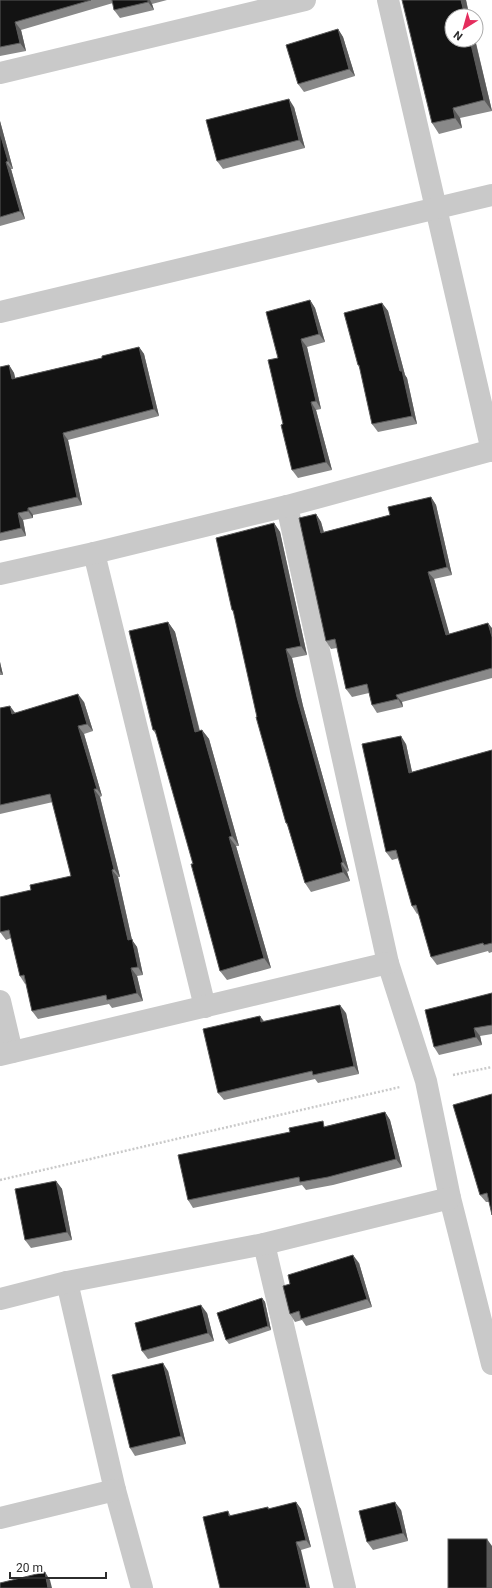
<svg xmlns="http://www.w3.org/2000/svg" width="492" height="1588" font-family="Roboto,sans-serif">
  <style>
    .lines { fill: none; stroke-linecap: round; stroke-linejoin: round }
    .path { stroke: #c9c9c9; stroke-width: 2.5; stroke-dasharray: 2 2; stroke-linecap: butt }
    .minor { stroke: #c9c9c9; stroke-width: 22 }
    .tertiary { stroke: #c9c9c9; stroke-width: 22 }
    .wall { fill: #898989 }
    .shaded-wall { fill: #5a5a5a }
    .building { fill: #131313; stroke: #5a5a5a }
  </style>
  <rect width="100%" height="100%" fill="#fff"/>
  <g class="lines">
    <g class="path">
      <polyline points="453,1075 492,1067"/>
      <polyline points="0,1180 400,1087"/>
    </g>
    <g class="minor">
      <polyline points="388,0 492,451"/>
      <polyline points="0,73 305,0"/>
      <polyline points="287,506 388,963 426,1081 450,1198 492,1364"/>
      <polyline points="94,553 205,1007"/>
      <polyline points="0,574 94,553 287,506 492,450"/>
      <polyline points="0,1001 12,1052"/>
      <polyline points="0,1055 388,963"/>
      <polyline points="264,1244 345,1588"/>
      <polyline points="67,1282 115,1490 142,1588"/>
      <polyline points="0,1299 67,1282 264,1244 450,1198"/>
      <polyline points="0,1518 115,1490"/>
    </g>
    <polyline class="tertiary" points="0,312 492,195"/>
  </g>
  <g class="wall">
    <polygon points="0,0 167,0 152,4 154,10 120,18 114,10 113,3 21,30 26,51 0,56"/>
    <polygon points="466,0 492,111 460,118 462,128 439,134 432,123"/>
    <polygon points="338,29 343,37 355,76 304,92 298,84"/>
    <polygon points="294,107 305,148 223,169 217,161"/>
    <polygon points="0,121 13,169 11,169 25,219 0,226"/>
    <polygon points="310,300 315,308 325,342 307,347 321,409 316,410 332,470 298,478 292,470 283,424 278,358"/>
    <polygon points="382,303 388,311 405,375 407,378 417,424 378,432 372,424 360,369 358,365"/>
    <polygon points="139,347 144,354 159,416 68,440 82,505 33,515 33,518 23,520 26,536 0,541 0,367 9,365 14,373 15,378 102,358"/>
    <polygon points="431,497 436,505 452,575 434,579 449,634 492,628 492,678 402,702 403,707 377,713 372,705 369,693 352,697 346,689 337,648 331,649 326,641 316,514 321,522 324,532 390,515"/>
    <polygon points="274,523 280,532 307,655 292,658 303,706 349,871 347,872 350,881 311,892 305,883 288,827 286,823 257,717 234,613 232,610"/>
    <polygon points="168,622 175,632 200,731 202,730 209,739 239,846 236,846 271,968 227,980 220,971 193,864 158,737 153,730"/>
    <polygon points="0,662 3,675 0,675"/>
    <polygon points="84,702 93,731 84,734 102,796 100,797 120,877 118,877 132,940 137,947 143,975 137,976 143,1001 112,1008 109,1004 38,1019 32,1011 26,983 25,984 20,976 11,938 6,940 0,932 31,890 71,876 53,802 0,814 0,708 15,713"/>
    <polygon points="406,744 412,772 492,750 492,952 489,953 488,951 437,965 431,957 419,913 417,914 412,906 399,858 392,860 386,852"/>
    <polygon points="492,993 492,1034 480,1036 482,1045 439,1055 434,1047"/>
    <polygon points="346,1013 359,1074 318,1083 315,1079 224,1100 218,1093 260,1016 264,1021"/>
    <polygon points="492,1094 489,1202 486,1202 480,1195"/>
    <polygon points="385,1112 390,1120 402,1167 333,1185 306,1190 302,1185 193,1208 188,1200 326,1126"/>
    <polygon points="56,1181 62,1189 72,1240 31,1248 25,1240"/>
    <polygon points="359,1263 372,1307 306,1326 302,1320 295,1322 290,1314"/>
    <polygon points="262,1298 265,1302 271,1330 229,1344 226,1340"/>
    <polygon points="207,1313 214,1341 148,1359 142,1351"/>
    <polygon points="168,1371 186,1444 135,1456 130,1448"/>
    <polygon points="296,1502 301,1509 311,1547 301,1550 220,1588 228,1511 231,1516 268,1507 269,1509"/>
    <polygon points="401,1510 408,1541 373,1550 367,1542"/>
  </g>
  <g class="shaded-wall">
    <polygon points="148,0 150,0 152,4 154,10 148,2"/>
    <polygon points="461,0 466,0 469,16 465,16"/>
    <polygon points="15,22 21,30 26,51 20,43"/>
    <polygon points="338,29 343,37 355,76 349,69"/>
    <polygon points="470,40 475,40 492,111 484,100"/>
    <polygon points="289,99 294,107 305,148 299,140"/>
    <polygon points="453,108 460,118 462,128 455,118"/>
    <polygon points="0,121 13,169 8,161 0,133"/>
    <polygon points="6,162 11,169 25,219 20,211"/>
    <polygon points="310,300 315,308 325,342 319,334"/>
    <polygon points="382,303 388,311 405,375 407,378 417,424 412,416"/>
    <polygon points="301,339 307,347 321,409 316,401"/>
    <polygon points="139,347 144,354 159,416 154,409"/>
    <polygon points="9,365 14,373 17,386 12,379"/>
    <polygon points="311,402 316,410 332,470 326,462"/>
    <polygon points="63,433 68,440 82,505 77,497"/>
    <polygon points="431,497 436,505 452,575 447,567"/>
    <polygon points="28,508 33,515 33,518 28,511"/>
    <polygon points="18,513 23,520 26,536 21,528"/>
    <polygon points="316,514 321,522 326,541 321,533"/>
    <polygon points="274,523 280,532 307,655 301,646"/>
    <polygon points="428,572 434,579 452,643 446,635"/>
    <polygon points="168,622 175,632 202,741 195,732"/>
    <polygon points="488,623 492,628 492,637"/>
    <polygon points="286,649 292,658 303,706 349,871 343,862 297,697"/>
    <polygon points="0,662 3,675 0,671"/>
    <polygon points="78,694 84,702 93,731 87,724"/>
    <polygon points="396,695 402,702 403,707 398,699"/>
    <polygon points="10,706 16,714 12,714"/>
    <polygon points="78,726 84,734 102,796 97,789"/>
    <polygon points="202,730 209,739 239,846 232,836"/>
    <polygon points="401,736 406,744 414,781 409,773"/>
    <polygon points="94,789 100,797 120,877 114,869"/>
    <polygon points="229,837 236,846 271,968 264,958"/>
    <polygon points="341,863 347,872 350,881 343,872"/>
    <polygon points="112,870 118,877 132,940 137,947 143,975 138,967 128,940"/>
    <polygon points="131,968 137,976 143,1001 137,993"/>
    <polygon points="340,1005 346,1013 359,1074 354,1066"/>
    <polygon points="260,1016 265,1024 261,1022"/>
    <polygon points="474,1028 480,1036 482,1045 476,1037"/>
    <polygon points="385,1112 390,1120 402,1167 396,1159"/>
    <polygon points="56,1181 62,1189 72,1240 67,1232"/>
    <polygon points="353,1255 359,1263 372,1307 367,1299"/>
    <polygon points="262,1298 265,1302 271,1330 268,1326"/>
    <polygon points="201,1305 207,1313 214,1341 208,1333"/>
    <polygon points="163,1363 168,1371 186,1444 181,1436"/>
    <polygon points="296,1502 301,1509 311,1547 306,1540"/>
    <polygon points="395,1502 401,1510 408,1541 403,1533"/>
    <polygon points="487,1539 492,1546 492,1588 487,1588"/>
    <polygon points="296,1542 301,1550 310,1588 307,1588"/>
    <polygon points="45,1572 50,1580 52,1588 48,1588"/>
  </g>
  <g class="building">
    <polygon points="0,0 91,0 15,22 20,43 0,47"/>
    <polygon points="112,0 148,0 148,2 114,10"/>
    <polygon points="402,0 461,0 465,16 452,16 452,40 470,40 484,100 453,108 455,118 432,123"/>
    <polygon points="338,29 349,69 298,84 286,45"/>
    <polygon points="289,99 299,140 217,161 206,120"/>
    <polygon points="0,133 8,161 6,162 20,211 0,217"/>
    <polygon points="310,300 319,334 301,339 316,401 311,402 326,462 292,470 281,425 283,424 268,360 278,358 266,312"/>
    <polygon points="382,303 400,371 402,371 412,416 372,424 359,365 358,365 344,313"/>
    <polygon points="139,347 154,409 63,433 77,497 28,508 28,511 18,513 21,528 0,533 0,367 9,365 12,379 102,358 102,356"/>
    <polygon points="431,497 447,567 428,572 446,635 488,623 492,637 492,668 396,695 398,699 372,705 367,684 346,689 335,639 326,641 299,518 316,514 321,533 390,515 388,507"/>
    <polygon points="274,523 301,646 286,649 297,697 343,862 341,863 343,872 305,883 287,823 286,823 256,717 257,717 233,610 232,610 216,538"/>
    <polygon points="168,622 195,732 202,730 232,836 229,837 264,958 220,971 191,864 193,864 155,730 153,730 129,631"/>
    <polygon points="78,694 87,724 78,726 97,789 94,789 114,869 112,870 128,940 132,939 138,967 131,968 137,993 107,1000 106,995 32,1011 24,975 20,976 9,930 0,932 0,897 31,890 30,885 71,876 50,794 0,805 0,708 10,706 12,714"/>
    <polygon points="401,736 409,773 492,750 492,943 484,945 483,943 431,957 416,905 412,906 396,850 386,852 362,744"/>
    <polygon points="492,993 492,1025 474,1028 476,1037 434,1047 425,1010"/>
    <polygon points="340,1005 354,1066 313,1075 312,1071 218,1093 203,1029 260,1016 261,1022"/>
    <polygon points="492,1094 492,1215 487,1193 480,1195 453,1105"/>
    <polygon points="385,1112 396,1159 328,1177 300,1182 299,1177 188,1200 178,1155 290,1132 289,1128 323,1121 324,1127"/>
    <polygon points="56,1181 67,1232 25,1240 15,1189"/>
    <polygon points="353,1255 367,1299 301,1319 299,1311 290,1314 283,1286 290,1284 288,1275"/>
    <polygon points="262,1298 268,1326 226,1340 217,1313"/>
    <polygon points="201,1305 208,1333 142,1351 135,1323"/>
    <polygon points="163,1363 181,1436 130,1448 112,1375"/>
    <polygon points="296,1502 306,1540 296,1542 307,1588 220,1588 203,1517 228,1511 229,1516 268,1507 268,1509"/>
    <polygon points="395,1502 403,1533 367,1542 359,1511"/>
    <rect x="448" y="1539" width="39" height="49"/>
    <polygon points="45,1572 48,1588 0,1588 0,1583"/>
  </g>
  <g transform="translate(464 28) rotate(217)"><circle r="19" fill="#ffffff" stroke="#ababab"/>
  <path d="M0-3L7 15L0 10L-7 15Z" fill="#e42d5d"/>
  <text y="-6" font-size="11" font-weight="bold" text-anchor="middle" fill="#2c2c2c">N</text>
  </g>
  <path d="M10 1572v6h96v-6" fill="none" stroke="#2c2c2c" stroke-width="2"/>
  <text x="16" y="1572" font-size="12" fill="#2c2c2c" stroke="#ffffff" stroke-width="3" paint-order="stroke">20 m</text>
</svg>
